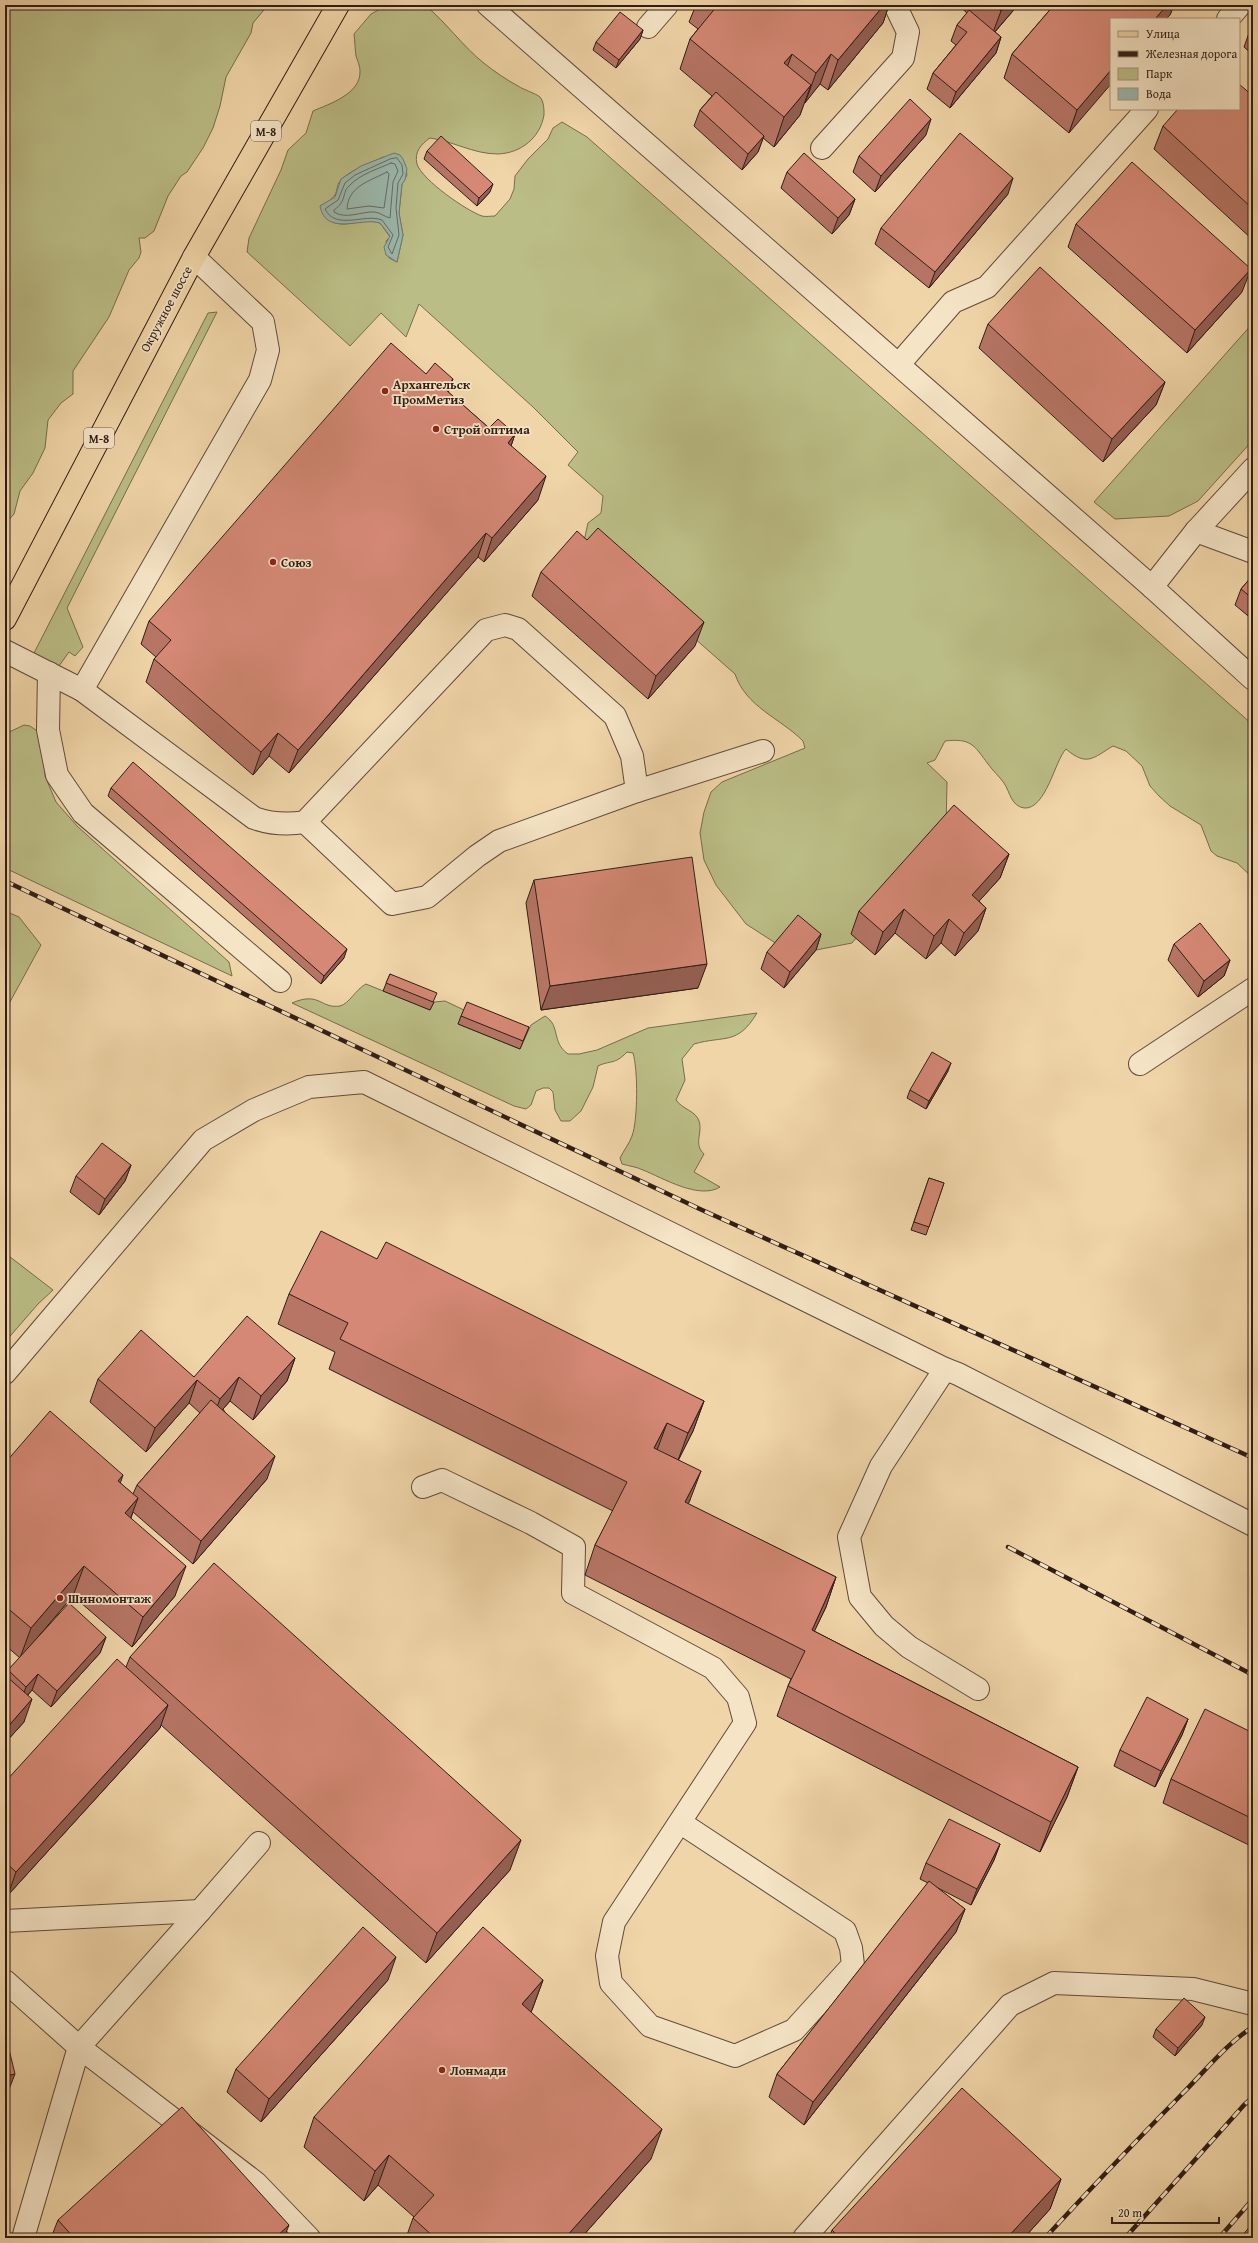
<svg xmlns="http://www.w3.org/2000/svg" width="1258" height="2243" font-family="'Gentium Book Plus',serif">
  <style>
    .green { fill: #bbbd86; stroke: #766d4e; fill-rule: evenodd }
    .water { fill: #9bb8ad; stroke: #707a70 }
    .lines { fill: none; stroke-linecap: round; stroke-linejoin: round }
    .shore { stroke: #666a61; stroke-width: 1 }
    .minor-casing { stroke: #604b3a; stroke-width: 24 }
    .major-casing { stroke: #301d15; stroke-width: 24 }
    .minor { stroke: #f5e4c6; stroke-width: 22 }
    .major { stroke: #f0d5a8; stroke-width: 22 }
    .rail-casing { stroke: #301d15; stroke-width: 4.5 }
    .rail { stroke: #f5e4c6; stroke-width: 3; stroke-dasharray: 9; stroke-linecap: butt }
    .wall { fill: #b67565; stroke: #301d15 }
    .shaded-wall { fill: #945f52; stroke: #301d15 }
    .building { fill: #d48875; stroke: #301d15 }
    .poi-dot { fill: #8f2418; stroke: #f5e4c6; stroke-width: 1.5 }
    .labels { text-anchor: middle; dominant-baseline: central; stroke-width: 3.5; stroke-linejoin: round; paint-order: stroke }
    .shield { fill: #f5e4c6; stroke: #6b594a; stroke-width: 1 }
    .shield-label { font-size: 12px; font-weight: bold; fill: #301d15 }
    .street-label { font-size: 13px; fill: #301d15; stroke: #f5e4c6 }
    .poi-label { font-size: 13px; font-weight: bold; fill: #301d15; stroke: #f5e4c6; text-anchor: start }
  </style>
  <rect width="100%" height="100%" fill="#f0d5a8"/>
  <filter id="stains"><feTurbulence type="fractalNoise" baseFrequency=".005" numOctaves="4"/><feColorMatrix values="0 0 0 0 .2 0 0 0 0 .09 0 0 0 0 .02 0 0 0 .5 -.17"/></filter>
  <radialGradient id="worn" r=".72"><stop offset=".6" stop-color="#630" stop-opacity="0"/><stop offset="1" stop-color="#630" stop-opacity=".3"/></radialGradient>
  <g class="green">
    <polygon points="5,5 268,5 253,23 251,33 226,77 220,106 213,128 203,148 187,172 181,176 168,196 154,231 145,238 139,238 141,252 139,258 129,270 109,317 73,371 73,394 61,403 48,420 45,448 33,473 20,491 14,514 5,524"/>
    <path d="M388 5H425C447 23 463 47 485 64 495 72 507 80 518 86 524 90 535 93 540 97 544 102 544 109 544 115 540 138 521 153 498 154 473 154 453 141 430 138 421 144 414 152 417 164 422 180 467 211 482 216 486 217 491 216 495 216L510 199 514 189 515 176 528 159 548 139 553 128 562 122 587 137 1253 725V878L1237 863 1217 856 1211 851 1201 825 1170 806 1159 796 1150 786 1142 766 1126 751 1113 746C1093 758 1087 767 1066 749 1055 760 1046 810 1024 808 1011 806 1010 792 1004 783 999 776 993 771 988 764 974 745 971 738 945 741L935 760 927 763 947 782 946 828 852 943 816 950 793 931 780 946 746 924 716 885 704 860 700 833 704 812 711 792 722 782 805 748 803 741C780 718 746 707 735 674L584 541 588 523 601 513 603 496 568 465 578 452 533 407 419 304 406 337 381 313 350 346 247 252 249 238 281 170 288 150 306 133 313 111C329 104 361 94 360 71 360 66 358 62 356 56 355 49 355 42 354 34L371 14ZM383 157 405 164 407 175 402 184 399 213 403 235 397 262 389 258 386 241 390 237 380 223C356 215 335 239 320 206 344 195 332 188 342 179 354 168 369 164 383 157Z"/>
    <polygon points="217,312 67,608 83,647 75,656 69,652 59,666 42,662 34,653 208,313"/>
    <polygon points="1253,323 1253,440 1198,501 1169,516 1115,519 1094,502"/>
    <polygon points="24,725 30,726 43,735 45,776 56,802 77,826 229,962 232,976 5,868 5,734"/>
    <polygon points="5,911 19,917 41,945 5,1011"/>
    <path d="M366 984 430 1010 434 1002 445 1001 464 1010 458 1024 520 1049 531 1025 545 1016C561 1026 551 1042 568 1054H579L597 1050 648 1028 757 1013C737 1046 725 1035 694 1044L682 1059 685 1080 676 1100C682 1109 696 1111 699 1121 703 1133 693 1144 704 1154L694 1172 720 1187C699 1200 663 1178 643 1170 637 1167 629 1166 622 1164L620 1158C624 1150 629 1144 632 1136 638 1120 638 1069 633 1053L627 1052C615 1065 610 1060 598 1066L593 1087 581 1111 570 1121H561L555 1110 553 1092 549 1088H543L536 1091 531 1105 526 1109 514 1106 292 1003C320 991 320 1009 340 1006 349 1004 356 989 366 984Z"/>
    <polygon points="5,1253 53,1290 38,1304 5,1342"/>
  </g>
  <path class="water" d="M394 153 400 155 403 159 407 169 405 180 402 184 399 213 403 235 397 262 386 255 384 247 390 236 380 223C361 217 326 237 320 206L335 197 341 179 361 166Z"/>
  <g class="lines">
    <g class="shore">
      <path d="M397 158 402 165 403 174 398 183 396 208 399 235 392 254 388 247 393 235 382 220C365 213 336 231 325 209L338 200 345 183 355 175 390 159Z"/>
      <path d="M391 163 395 164 398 171 393 182 390 218C385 217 381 213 375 212 362 211 346 220 334 212V210C347 201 342 192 349 186 360 174 378 169 391 163Z"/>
      <path d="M387 172 389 174 384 208 369 206 347 209C348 186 370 181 387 172Z"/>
    </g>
    <defs>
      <g id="minor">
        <polyline points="488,5 1152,587 1253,679"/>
        <polyline points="1228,19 1240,5"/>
        <polyline points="648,27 667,5"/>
        <polyline points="822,148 903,58 908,32 895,5"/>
        <polyline points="899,364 953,302 987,287 1147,109"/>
        <polyline points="1196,531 1253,552"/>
        <polyline points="1152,587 1196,531 1253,469"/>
        <path d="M5 651 82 690 254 818C271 824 287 825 305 822L486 630 505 625 518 629 615 716 632 756 637 791"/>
        <polyline points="49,673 48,730 57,775 83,813 280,981"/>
        <polyline points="82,690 260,380 268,350 263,322 194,257"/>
        <polyline points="305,822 392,904 427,897 477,856 499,841 637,791 763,751"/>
        <polyline points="1140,1064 1253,989"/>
        <polyline points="945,1369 881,1466 849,1537 860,1597 884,1626 909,1647 978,1689"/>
        <polyline points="5,1373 203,1140 254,1110 309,1087 364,1082 945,1369 958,1374 1253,1525"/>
        <polyline points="423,1487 442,1480 531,1523 574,1547 573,1593 713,1668 738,1697 745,1723 614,1922 607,1956 611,1983 650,2026 735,2056 794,2030 853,1965 851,1948 845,1931 681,1823"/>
        <polyline points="5,1921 200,1911"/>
        <polyline points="5,1981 79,2047 256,2183 309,2238"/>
        <polyline points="23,2238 79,2047 200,1911 259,1843"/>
        <polyline points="804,2238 1010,2005 1054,1983 1193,1989 1253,2004"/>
      </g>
      <polyline id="major" points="5,619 194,257 338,5"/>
    </defs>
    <use href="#minor" class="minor-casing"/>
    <use href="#major" class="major-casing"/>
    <use href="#minor" class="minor"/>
    <use href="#major" class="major"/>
    <defs>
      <g id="rail">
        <polyline points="5,881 702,1210 1253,1458"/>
        <polyline points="1008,1547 1253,1675"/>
        <path d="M1045 2238C1091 2188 1137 2140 1184 2092 1206 2070 1227 2043 1253 2027"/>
        <polyline points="1125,2238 1244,2105 1253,2097"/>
        <polyline points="1219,2238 1253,2199"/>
      </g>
    </defs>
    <use href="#rail" class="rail-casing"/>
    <use href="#rail" class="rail"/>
  </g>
  <g class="wall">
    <polygon points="696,5 889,5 883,23 828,90 820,84 804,103 800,115 774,147 763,138 758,152 742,170 694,126 700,110 712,96 680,69 690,39 698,29 689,22"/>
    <polygon points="958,5 1018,5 995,32 1001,37 996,53 950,108 927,89 933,73 956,45 951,41 957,25 967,13"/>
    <polygon points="1054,5 1174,5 1170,15 1166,19 1111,19 1069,133 1004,78 1012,54"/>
    <polygon points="1253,22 1253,55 1244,47"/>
    <polygon points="643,30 640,39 616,68 593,50 596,42"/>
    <polygon points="1253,96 1253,240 1154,149 1163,126"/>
    <polygon points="926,135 875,192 853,172 859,156"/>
    <polygon points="427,151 490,192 477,206 424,159"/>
    <polygon points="787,172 855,199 849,215 832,234 781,188"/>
    <polygon points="1008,194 929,288 875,244 881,228"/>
    <polygon points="1076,224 1242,292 1187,353 1068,247"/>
    <polygon points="988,324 1165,382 1156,405 1103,462 979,348"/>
    <polygon points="426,374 448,392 489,428 515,434 511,446 538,500 484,562 478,557 289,773 269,756 253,775 146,682 154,659 156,657 141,644 149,621"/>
    <polygon points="541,572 695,646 648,699 532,596"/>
    <polygon points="1253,575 1253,620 1235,605 1241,589"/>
    <polygon points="111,788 344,958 321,984 108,796"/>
    <polygon points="1009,854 1000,878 979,901 986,908 978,931 955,956 941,943 926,959 895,933 875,955 851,934 859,911"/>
    <polygon points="534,880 698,988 541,1010 526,903"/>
    <polygon points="821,934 816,950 784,988 761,969 767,952"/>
    <polygon points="1174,944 1230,960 1224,976 1198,997 1168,960"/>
    <polygon points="390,974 434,1002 430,1010 383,991"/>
    <polygon points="461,1016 529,1027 520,1049 458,1024"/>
    <polygon points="948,1071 926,1109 907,1098 910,1090"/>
    <polygon points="131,1165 125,1181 99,1215 70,1192 76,1176"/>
    <polygon points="929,1178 944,1183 926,1235 911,1230"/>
    <polygon points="377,1259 704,1401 693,1431 678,1460 690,1500 688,1504 836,1577 826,1607 814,1631 1078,1767 1067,1797 1040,1852 777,1716 788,1686 791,1679 585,1575 595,1545 613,1511 329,1369 335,1352 278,1324 289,1294"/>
    <polygon points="295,1358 287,1381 253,1420 230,1401 223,1409 267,1479 193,1564 133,1512 131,1518 175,1596 132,1647 73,1596 22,1655 106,1637 100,1653 51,1707 32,1690 28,1695 24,1722 5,1743 5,1675 6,1676 8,1670 20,1658 5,1645 5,1463 120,1483 133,1494 137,1485 200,1413 189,1403 146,1452 90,1402 98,1379 194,1377"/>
    <polygon points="130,1657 510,1870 426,1963 161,1725 160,1728 8,1895 5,1893 5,1782 126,1667"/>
    <polygon points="1188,1719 1182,1735 1155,1787 1114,1766 1120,1750"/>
    <polygon points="1253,1733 1253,1847 1163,1803 1171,1779"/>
    <polygon points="1000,1844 994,1860 971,1905 936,1887 965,1909 956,1932 804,2125 769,2097 777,2074 928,1883 920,1879 926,1863"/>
    <polygon points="388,1980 261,2122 227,2092 236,2069"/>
    <polygon points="543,1980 532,2010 531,2012 651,2159 581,2238 406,2238 413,2218 414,2217 378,2185 364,2201 304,2147 314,2117"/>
    <polygon points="1202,2025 1175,2056 1153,2037 1156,2029"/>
    <polygon points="1061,2179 1050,2209 1024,2238 829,2238 832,2230"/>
    <polygon points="58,2220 284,2238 51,2238"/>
  </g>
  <g class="shaded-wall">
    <polygon points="884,5 889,5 883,23 828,90 838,60"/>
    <polygon points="1006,5 1018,5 992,35 1001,11"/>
    <polygon points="1167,5 1174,5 1170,15 1166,19 1155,19"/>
    <polygon points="643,30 640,39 616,68 619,60"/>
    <polygon points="1001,37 996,53 950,108 956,92"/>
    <polygon points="792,54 781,84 784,63"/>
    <polygon points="831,54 820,84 805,103 816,73"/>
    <polygon points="1111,70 1111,84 1069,133 1077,110"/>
    <polygon points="811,85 800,115 774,147 784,117"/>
    <polygon points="931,119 926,135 875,192 881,176"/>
    <polygon points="764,136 758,152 742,170 748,154"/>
    <polygon points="1013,178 1008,194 929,288 935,272"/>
    <polygon points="493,184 490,192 477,206 479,198"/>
    <polygon points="855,199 849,215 832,234 838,218"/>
    <polygon points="1251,269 1242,292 1187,353 1195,330"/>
    <polygon points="453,379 445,402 445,389"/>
    <polygon points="1165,382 1156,405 1103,462 1112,439"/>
    <polygon points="515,434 507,458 508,443"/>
    <polygon points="546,476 538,500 484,562 492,538"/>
    <polygon points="486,533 478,557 289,773 298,750"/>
    <polygon points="704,622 695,646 648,699 656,676"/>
    <polygon points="278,733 269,756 253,775 261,752"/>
    <polygon points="1009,854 1000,878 963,919 972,895"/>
    <polygon points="986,908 978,931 955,956 964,933"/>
    <polygon points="904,909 895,933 875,955 883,932"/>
    <polygon points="949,919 941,943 926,959 934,936"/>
    <polygon points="821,934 816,950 784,988 790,972"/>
    <polygon points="347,949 344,958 321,984 324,976"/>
    <polygon points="1230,960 1224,976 1198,997 1204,981"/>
    <polygon points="707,964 698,988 541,1010 550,986"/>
    <polygon points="951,1063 948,1071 926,1109 929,1101"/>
    <polygon points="131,1165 125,1181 99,1215 105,1199"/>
    <polygon points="295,1358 287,1381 253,1420 261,1396"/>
    <polygon points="239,1377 230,1401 211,1423 220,1399"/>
    <polygon points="197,1380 189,1403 146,1452 155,1428"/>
    <polygon points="704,1401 693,1431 677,1463 688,1433"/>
    <polygon points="667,1423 656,1453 654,1448"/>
    <polygon points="275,1456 267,1479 193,1564 201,1541"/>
    <polygon points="701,1471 690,1500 674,1532 685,1502"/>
    <polygon points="123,1475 113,1505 118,1481"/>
    <polygon points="138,1498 127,1528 125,1513"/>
    <polygon points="84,1566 73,1596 20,1658 31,1628"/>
    <polygon points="186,1566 175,1596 132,1647 143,1617"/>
    <polygon points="836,1577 826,1607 805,1651 812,1630"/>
    <polygon points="106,1637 100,1653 51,1707 57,1691"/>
    <polygon points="38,1674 32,1690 20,1703 26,1687"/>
    <polygon points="32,1699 24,1722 5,1743 5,1730"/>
    <polygon points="168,1705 160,1728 8,1895 16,1872"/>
    <polygon points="1188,1719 1182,1735 1155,1787 1161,1771"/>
    <polygon points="1078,1767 1067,1797 1040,1852 1051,1822"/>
    <polygon points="521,1840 510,1870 426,1963 437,1933"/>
    <polygon points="1000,1844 994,1860 971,1905 977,1889"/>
    <polygon points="965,1909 956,1932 804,2125 813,2102"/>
    <polygon points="396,1957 388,1980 261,2122 269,2099"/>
    <polygon points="543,1980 532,2010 511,2034 522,2004"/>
    <polygon points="1205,2017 1202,2025 1175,2056 1178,2048"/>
    <polygon points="15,2074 6,2097 5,2098 5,2076"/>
    <polygon points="662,2129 651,2159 581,2238 565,2238"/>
    <polygon points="389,2155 378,2185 364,2201 375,2171"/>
    <polygon points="1061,2179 1050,2209 1024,2238 1007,2238"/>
    <polygon points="289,2225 284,2238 275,2238"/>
  </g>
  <g class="building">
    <polygon points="716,5 884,5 838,60 831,54 816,73 792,54 784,63 811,85 784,117 690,39 717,6"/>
    <polygon points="994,5 1006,5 1001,11"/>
    <polygon points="1054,5 1167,5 1155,19 1111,19 1111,70 1077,110 1012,54"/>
    <polygon points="969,10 1001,37 956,92 933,73 967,32 957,25"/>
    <polygon points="620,12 643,30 619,60 596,42"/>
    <polygon points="1239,84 1253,96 1253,209 1163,126 1178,109 1239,109"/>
    <polygon points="716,92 764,136 748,154 700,110"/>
    <polygon points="910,99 931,119 881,176 859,156"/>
    <polygon points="960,133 1013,178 935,272 881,228"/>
    <polygon points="441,136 493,184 479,198 427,151"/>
    <polygon points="804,153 855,199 838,218 787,172"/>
    <polygon points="1132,162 1251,269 1195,330 1076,224"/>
    <polygon points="1040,267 1165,382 1112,439 988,324"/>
    <polygon points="391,343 426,374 435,363 453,379 445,389 489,428 498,419 515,434 508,443 546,476 492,538 486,533 298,750 278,733 261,752 154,659 171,640 149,621"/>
    <polygon points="598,528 704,622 656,676 541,572 577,531 587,540"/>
    <polygon points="1253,575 1253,599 1241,589"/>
    <polygon points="133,762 347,949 324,976 111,788"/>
    <polygon points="954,805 1009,854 972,895 986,908 964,933 949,919 934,936 904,909 883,932 859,911"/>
    <polygon points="692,857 707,964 550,986 534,880"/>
    <polygon points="798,915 821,934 790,972 767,952"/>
    <polygon points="1200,923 1230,960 1204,981 1174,944"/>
    <polygon points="390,974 437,993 433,1002 386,983"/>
    <polygon points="467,1002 529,1027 523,1041 461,1016"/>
    <polygon points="932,1052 951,1063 929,1101 910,1090"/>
    <polygon points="102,1143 131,1165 105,1199 76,1176"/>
    <polygon points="929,1178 944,1183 929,1227 914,1222"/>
    <polygon points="321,1231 377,1259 386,1242 704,1401 688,1433 667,1423 654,1448 701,1471 685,1502 836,1577 812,1630 1078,1767 1051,1822 788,1686 805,1651 595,1545 627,1482 340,1339 348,1323 289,1294"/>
    <polygon points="247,1316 295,1358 261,1396 239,1377 220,1399 197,1380 155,1428 98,1379 141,1330 194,1377"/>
    <polygon points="211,1400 275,1456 201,1541 137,1485"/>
    <polygon points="50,1411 123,1475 118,1481 138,1498 125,1513 186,1566 143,1617 84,1566 31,1628 5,1606 5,1463"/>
    <polygon points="214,1563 521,1840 437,1933 130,1657"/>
    <polygon points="69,1603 106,1637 57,1691 38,1674 26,1687 8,1670"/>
    <polygon points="117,1659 168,1705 16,1872 5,1862 5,1782"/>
    <polygon points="5,1675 32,1699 5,1730"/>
    <polygon points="1147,1697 1188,1719 1161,1771 1120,1750"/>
    <polygon points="1205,1709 1253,1733 1253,1819 1171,1779"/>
    <polygon points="949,1819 1000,1844 977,1889 926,1863"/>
    <polygon points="929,1881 965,1909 813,2102 777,2074"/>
    <polygon points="363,1927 396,1957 269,2099 236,2069"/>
    <polygon points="483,1927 543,1980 522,2004 662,2129 565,2238 435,2238 413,2218 434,2195 389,2155 375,2171 314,2117"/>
    <polygon points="1184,1998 1205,2017 1178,2048 1156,2029"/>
    <polygon points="5,2033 15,2074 5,2076"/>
    <polygon points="962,2088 1061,2179 1007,2238 840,2238 832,2230"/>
    <polygon points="182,2107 289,2225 275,2238 74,2238 58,2220"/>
    <polygon points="1253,2223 1253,2238 1240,2238"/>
  </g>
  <g class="poi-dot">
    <circle cx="385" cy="391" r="4"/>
    <circle cx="436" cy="429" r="4"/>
    <circle cx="273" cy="562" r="4"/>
    <circle cx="60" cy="1598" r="4"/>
    <circle cx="442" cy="2070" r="4"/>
  </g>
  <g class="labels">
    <g class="shield">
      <rect x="251" y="121" width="30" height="20" rx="3"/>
      <rect x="84" y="428" width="30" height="20" rx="3"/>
    </g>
    <g class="shield-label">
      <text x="266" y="131">М-8</text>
      <text x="99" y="438">М-8</text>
    </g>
    <g class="street-label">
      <text transform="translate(166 309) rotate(-62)">Окружное шоссе</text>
    </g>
    <g class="poi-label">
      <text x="393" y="384">Архангельск<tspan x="393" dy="15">ПромМетиз</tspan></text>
      <text x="444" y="429">Строй оптима</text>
      <text x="281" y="562">Союз</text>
      <text x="68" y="1598">Шиномонтаж</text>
      <text x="450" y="2070">Лонмади</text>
    </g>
  </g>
  <rect width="1258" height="2243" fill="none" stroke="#f0d5a8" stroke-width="20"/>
  <rect x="6" y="6" width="1246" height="2231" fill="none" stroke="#301d15" stroke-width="2"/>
  <rect x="10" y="10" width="1238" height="2223" fill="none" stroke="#301d15"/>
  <rect x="1110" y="18" width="130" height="92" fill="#f5e4c6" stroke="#a6947f"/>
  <rect x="1118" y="31" width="20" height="6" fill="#f0d5a8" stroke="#a6947f"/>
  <text x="1146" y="38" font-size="12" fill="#301d15">Улица</text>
  <rect x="1118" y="51" width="20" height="6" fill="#301d15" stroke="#a6947f"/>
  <text x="1146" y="58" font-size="12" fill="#301d15">Железная дорога</text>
  <rect x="1118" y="68" width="20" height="12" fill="#bbbd86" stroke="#a6947f"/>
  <text x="1146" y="78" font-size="12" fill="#301d15">Парк</text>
  <rect x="1118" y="88" width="20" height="12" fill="#9bb8ad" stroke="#a6947f"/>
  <text x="1146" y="98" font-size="12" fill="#301d15">Вода</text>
  <path d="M1112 2217v6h107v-6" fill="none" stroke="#301d15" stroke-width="2"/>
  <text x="1118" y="2217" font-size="12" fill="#301d15" stroke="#f5e4c6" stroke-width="3" paint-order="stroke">20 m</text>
  <rect width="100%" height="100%" filter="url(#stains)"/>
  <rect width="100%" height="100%" fill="url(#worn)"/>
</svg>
